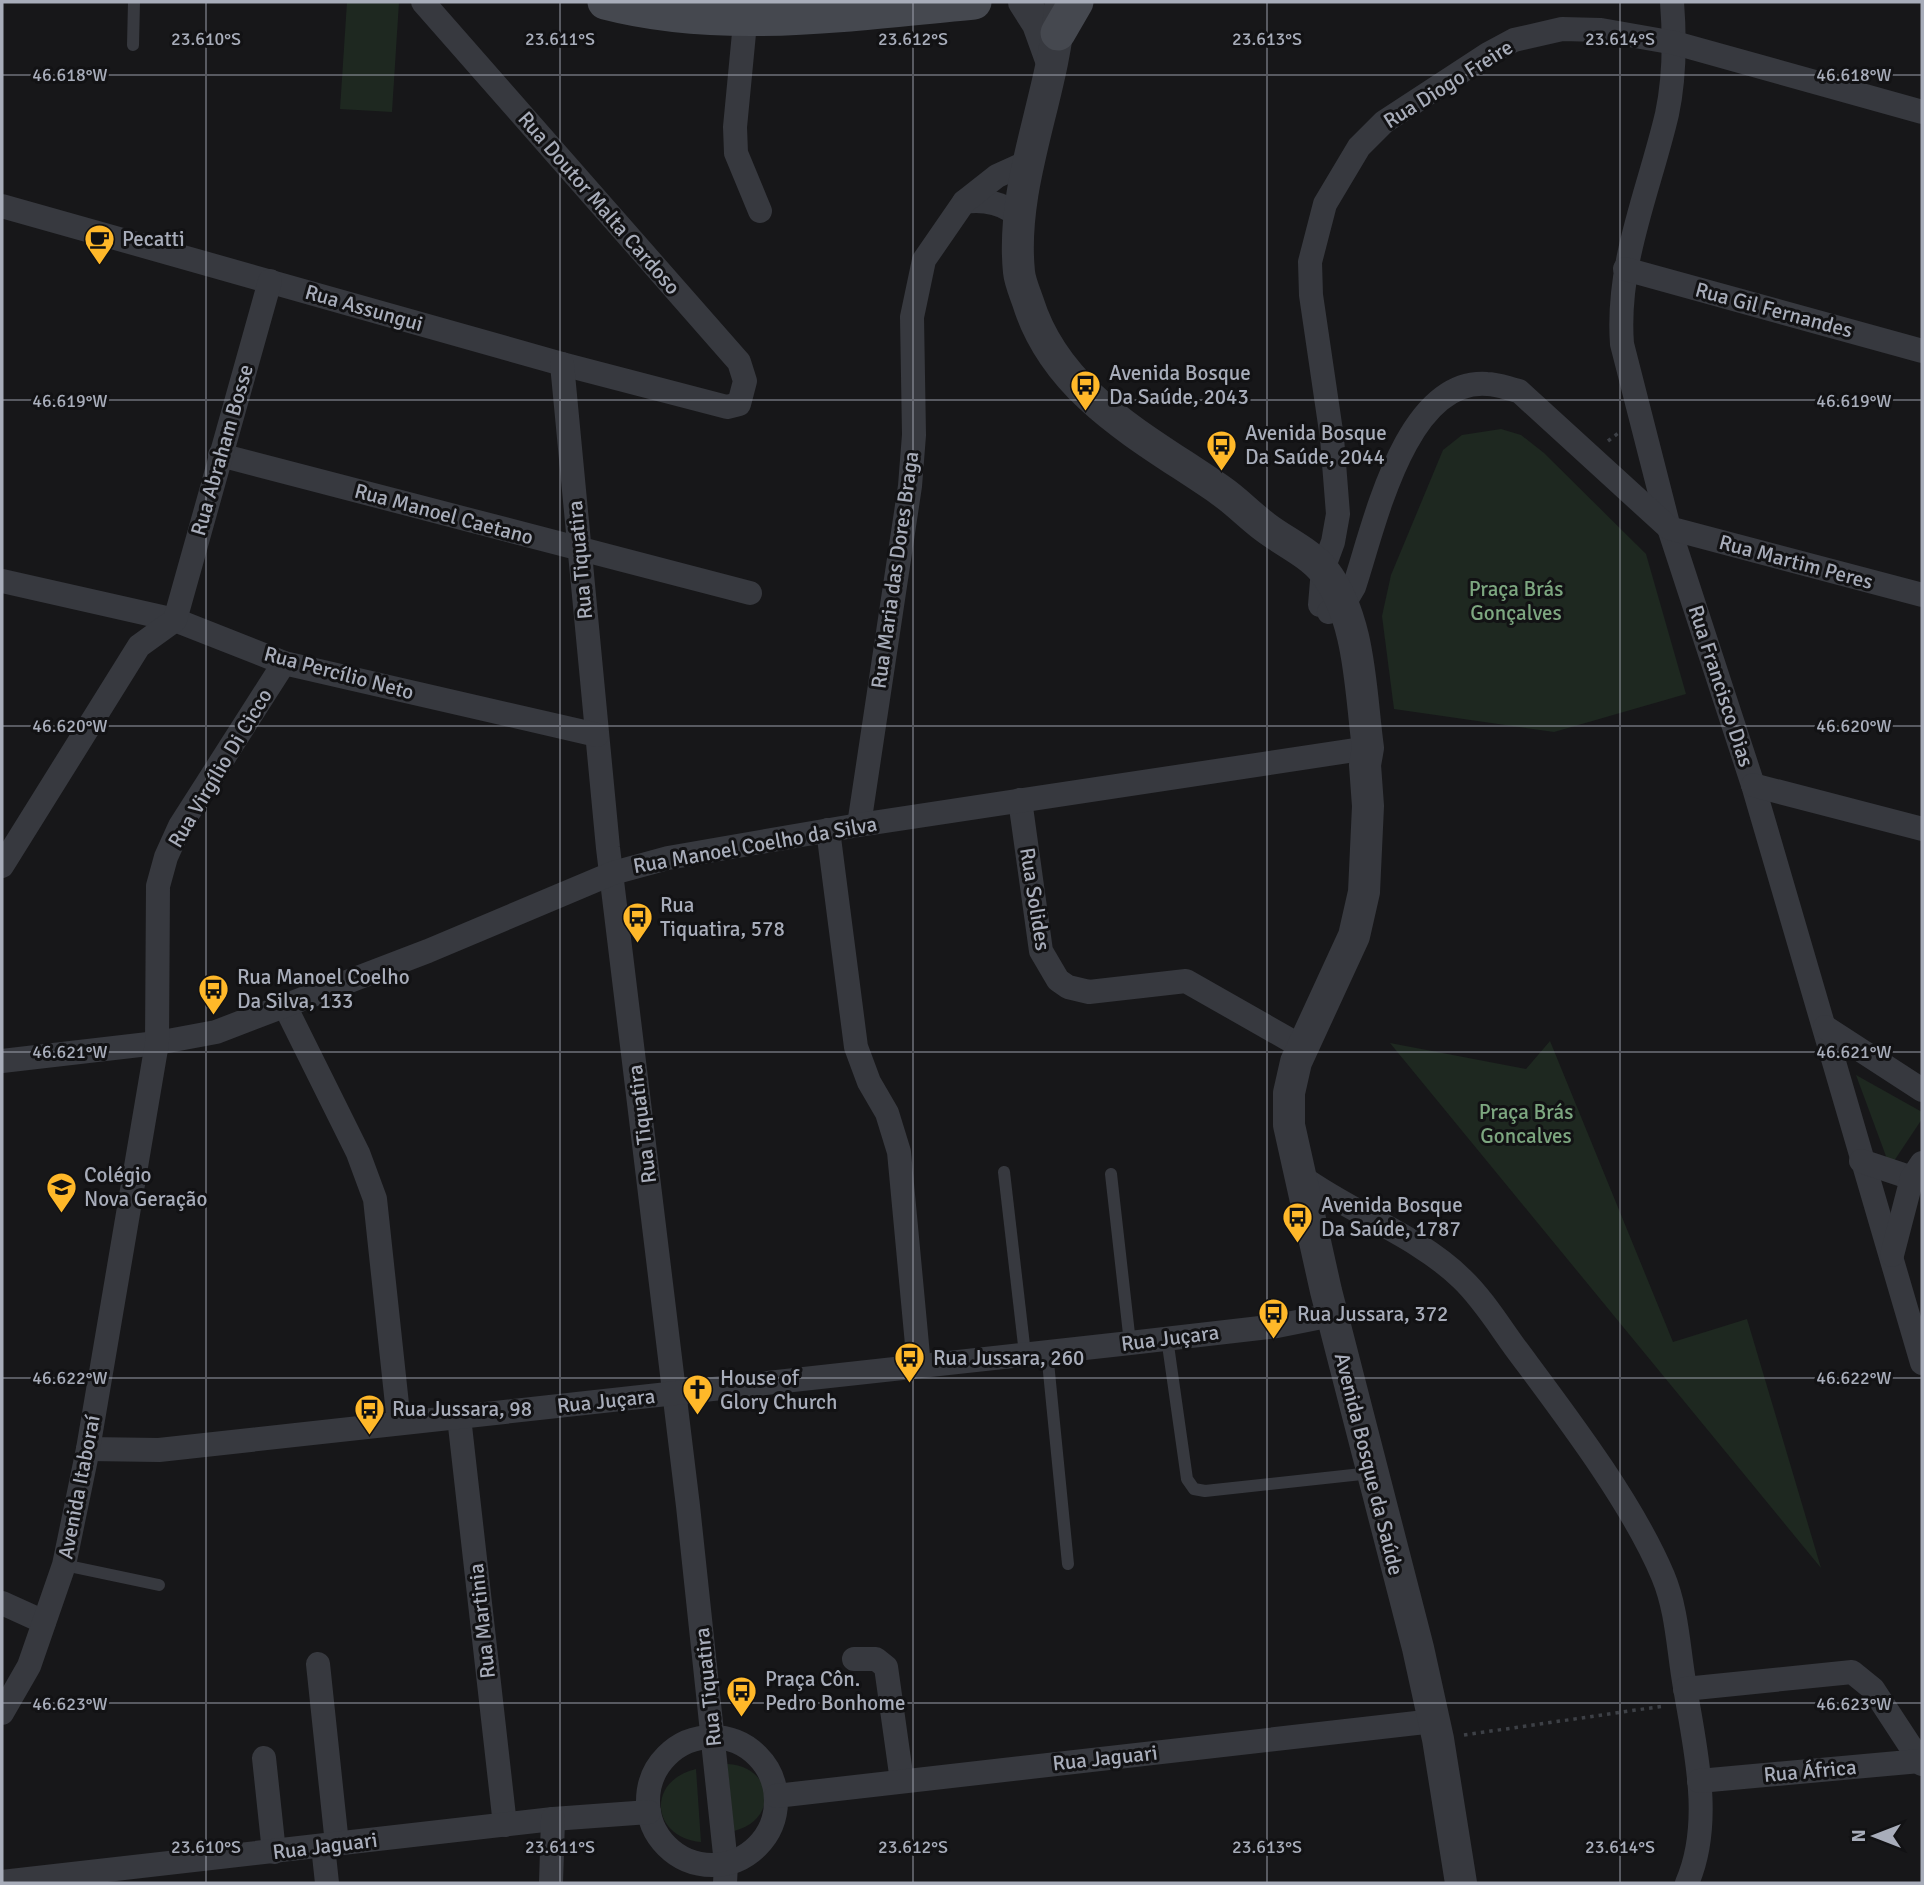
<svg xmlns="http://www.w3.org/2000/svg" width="1924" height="1885" font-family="Signika,sans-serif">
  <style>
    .green { fill: #1e2820 }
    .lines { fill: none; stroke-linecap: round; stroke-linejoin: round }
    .path { stroke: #3d4046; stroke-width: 3.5; stroke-dasharray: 3.5 5; stroke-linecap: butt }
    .service { stroke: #37393f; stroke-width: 12 }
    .minor { stroke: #37393f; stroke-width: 24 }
    .tertiary { stroke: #37393f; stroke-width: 32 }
    .secondary { stroke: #45484f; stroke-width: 35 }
    .ticks { fill: none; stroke: #a8adba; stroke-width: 2; stroke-opacity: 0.45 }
    .labels { text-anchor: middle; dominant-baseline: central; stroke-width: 6; stroke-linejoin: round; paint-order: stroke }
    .street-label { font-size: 21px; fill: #a8adba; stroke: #121214 }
    .poi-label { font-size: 21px; fill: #a8adba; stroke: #121214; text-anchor: start }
    .park-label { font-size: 21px; fill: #7da780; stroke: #121214 }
    .ticks-label { font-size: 18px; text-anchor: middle; fill: #a8adba; stroke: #121214; stroke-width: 6; stroke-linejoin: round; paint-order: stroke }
  </style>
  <rect width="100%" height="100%" fill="#171719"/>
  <g class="green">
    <polygon points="347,2 399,2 392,112 340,109"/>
    <polygon points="1501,429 1521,435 1544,453 1646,554 1686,694 1554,732 1394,709 1382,616 1391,575 1443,450 1462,435"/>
    <polygon points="1550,1041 1673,1342 1747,1319 1821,1568 1390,1043 1526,1069"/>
    <polygon points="1856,1075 1922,1112 1922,1119 1890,1167"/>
    <path d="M727 1764C774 1766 779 1820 734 1831Z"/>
    <path d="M696 1769 701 1842C651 1837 646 1781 696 1769Z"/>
  </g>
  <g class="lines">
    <g class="path">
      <polyline points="1608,441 1621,431"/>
      <polyline points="1464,1735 1664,1706"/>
    </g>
    <g class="service">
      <polyline points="133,45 134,2"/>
      <polyline points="1004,1172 1025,1354"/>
      <polyline points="1111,1174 1130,1343"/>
      <polyline points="1167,1338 1187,1479 1194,1489 1205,1491 1371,1473"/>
      <polyline points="1047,1352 1068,1564"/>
      <polyline points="64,1565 159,1585"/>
    </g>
    <g class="minor">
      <polyline points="747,2 735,127 736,153 760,211"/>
      <path d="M1672 2C1675 40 1675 76 1667 114 1649 191 1616 263 1622 344L1669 528 1753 785 1922 1363"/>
      <path d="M964 202C983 199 1008 203 1020 220"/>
      <polyline points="2,206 562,364 727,407 739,404 745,381 739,362 423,2"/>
      <polyline points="1625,269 1922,351"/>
      <polyline points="562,364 608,848 688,1506 726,1864 725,1883"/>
      <polyline points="220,455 750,593"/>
      <polyline points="2,581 175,620 284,663 597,735"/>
      <polyline points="1320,605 1323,569 1333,542 1338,514 1332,438 1311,295 1310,262 1325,204 1359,147 1384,122 1488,54 1514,40 1562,29 1601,30 1675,43 1922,112"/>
      <path d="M1329 612 1344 604 1354 587C1374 527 1405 378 1487 384 1498 384 1509 389 1519 391L1669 528 1922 595"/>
      <polyline points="1753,785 1922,829"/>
      <polyline points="1020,800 1041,951 1058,980 1068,987 1089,992 1186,981 1302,1047"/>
      <polyline points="859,825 910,486 914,435 912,317 924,260 964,202 997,176 1030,161"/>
      <polyline points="828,830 856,1047 869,1082 887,1113 899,1152 919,1366"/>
      <polyline points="2,866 139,646 175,620 270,281"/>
      <polyline points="285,1006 358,1153 375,1199 399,1423"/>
      <polyline points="1825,1027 1922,1090"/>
      <polyline points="2,1061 157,1043 216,1032 428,951 613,873 668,858 859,825 1368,748"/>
      <polyline points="1861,1161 1912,1178"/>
      <path d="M1302 1177C1353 1214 1417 1235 1462 1279 1483 1299 1500 1327 1517 1350 1566 1416 1632 1502 1663 1576 1676 1607 1678 1642 1683 1675 1693 1741 1715 1819 1687 1883"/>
      <polyline points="1892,1255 1912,1178 1922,1163"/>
      <polyline points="459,1417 505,1825"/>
      <polyline points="88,1449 159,1450 1130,1343 1277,1326 1332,1315"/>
      <polyline points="2,1603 44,1622"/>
      <polyline points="854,1659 876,1659 886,1667 902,1781"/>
      <polyline points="318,1664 337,1844"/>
      <polyline points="1685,1689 1852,1672 1873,1689 1922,1764"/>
      <polyline points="2,1713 29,1666 64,1565 88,1449 157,1043 158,886 166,857 180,826 284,663"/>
      <circle cx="712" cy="1801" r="64"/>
      <polyline points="264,1758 274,1852"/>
      <polyline points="1699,1781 1920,1761"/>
      <polyline points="776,1796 1434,1721"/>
      <polyline points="323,1846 327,1883"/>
      <polyline points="2,1882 553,1819 649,1812"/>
      <polyline points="551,1883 553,1819"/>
    </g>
    <g class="tertiary">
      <polyline points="1024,2 1038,24 1051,60"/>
      <path d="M1060 7C1054 95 1010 183 1019 272 1020 282 1025 293 1028 302 1057 395 1145 438 1220 490 1236 501 1249 515 1265 527 1283 541 1310 553 1324 571 1361 619 1360 690 1368 748L1365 765 1368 806 1364 892 1354 936 1296 1062 1289 1093V1125L1326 1291 1418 1648 1438 1739 1461 1883"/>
    </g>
    <g class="secondary">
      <path d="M605 2C724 33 853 13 974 2"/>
      <polyline points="1058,33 1076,2"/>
    </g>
  </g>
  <path class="ticks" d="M206 2V1883M560 2V1883M913 2V1883M1267 2V1883M1620 2V1883M2 75H1922M2 400H1922M2 726H1922M2 1052H1922M2 1378H1922M2 1703H1922"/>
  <defs>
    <symbol id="cafe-pin" viewBox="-11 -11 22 30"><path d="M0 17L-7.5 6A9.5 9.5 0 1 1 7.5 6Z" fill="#ffb829" stroke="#121214"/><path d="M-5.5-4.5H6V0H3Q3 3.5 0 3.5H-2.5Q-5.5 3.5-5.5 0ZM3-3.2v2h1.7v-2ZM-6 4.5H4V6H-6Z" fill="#111"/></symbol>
    <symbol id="bus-pin" viewBox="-11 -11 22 30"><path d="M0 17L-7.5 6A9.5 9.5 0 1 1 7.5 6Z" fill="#ffb829" stroke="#121214"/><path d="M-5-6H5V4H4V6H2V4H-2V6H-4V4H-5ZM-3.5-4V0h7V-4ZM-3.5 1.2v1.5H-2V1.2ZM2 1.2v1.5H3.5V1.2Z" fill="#111"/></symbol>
    <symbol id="school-pin" viewBox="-11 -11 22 30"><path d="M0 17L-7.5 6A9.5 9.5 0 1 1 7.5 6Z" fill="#ffb829" stroke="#121214"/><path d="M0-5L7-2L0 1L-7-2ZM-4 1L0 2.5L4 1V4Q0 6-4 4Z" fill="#111"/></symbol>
    <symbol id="church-pin" viewBox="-11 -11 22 30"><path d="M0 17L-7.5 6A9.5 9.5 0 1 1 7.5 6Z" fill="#ffb829" stroke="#121214"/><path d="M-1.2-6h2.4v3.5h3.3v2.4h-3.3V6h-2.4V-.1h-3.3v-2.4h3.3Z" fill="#111"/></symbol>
  </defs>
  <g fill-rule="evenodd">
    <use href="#cafe-pin" x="82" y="222" width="35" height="47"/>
    <use href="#bus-pin" x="1068" y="368" width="35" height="47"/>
    <use href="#bus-pin" x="1204" y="428" width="35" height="47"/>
    <use href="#bus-pin" x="620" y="900" width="35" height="47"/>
    <use href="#bus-pin" x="196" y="972" width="35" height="47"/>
    <use href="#school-pin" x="44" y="1170" width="35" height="47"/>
    <use href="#bus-pin" x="1280" y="1200" width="35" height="47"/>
    <use href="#bus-pin" x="1256" y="1296" width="35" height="47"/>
    <use href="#bus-pin" x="892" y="1340" width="35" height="47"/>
    <use href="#church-pin" x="680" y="1372" width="35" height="47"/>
    <use href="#bus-pin" x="352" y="1392" width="35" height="47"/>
    <use href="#bus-pin" x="724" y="1674" width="35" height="47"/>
  </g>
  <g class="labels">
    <g class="street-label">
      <text transform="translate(1448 84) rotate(-32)">Rua Diogo Freire</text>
      <text transform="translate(599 203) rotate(49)">Rua Doutor Malta Cardoso</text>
      <text transform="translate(364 308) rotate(16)">Rua Assungui</text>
      <text transform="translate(1774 310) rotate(15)">Rua Gil Fernandes</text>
      <text transform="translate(222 450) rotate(-74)">Rua Abraham Bosse</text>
      <text transform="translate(444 514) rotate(15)">Rua Manoel Caetano</text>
      <text transform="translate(580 560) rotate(-95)">Rua Tiquatira</text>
      <text transform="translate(1796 562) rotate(15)">Rua Martim Peres</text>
      <text transform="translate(895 570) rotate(-82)">Rua Maria das Dores Braga</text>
      <text transform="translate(339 673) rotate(15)">Rua Percílio Neto</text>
      <text transform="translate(1721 686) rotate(72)">Rua Francisco Dias</text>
      <text transform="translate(220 768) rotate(-59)">Rua Virgílio Di Cicco</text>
      <text transform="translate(755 845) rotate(-10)">Rua Manoel Coelho da Silva</text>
      <text transform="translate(1035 899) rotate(81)">Rua Solides</text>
      <text transform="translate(642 1124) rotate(-97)">Rua Tiquatira</text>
      <text transform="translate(1170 1338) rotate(-7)">Rua Juçara</text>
      <text transform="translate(606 1401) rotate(-6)">Rua Juçara</text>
      <text transform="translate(1369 1464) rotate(76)">Avenida Bosque da Saúde</text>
      <text transform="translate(79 1487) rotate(-79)">Avenida Itaboraí</text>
      <text transform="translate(482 1621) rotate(-96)">Rua Martinia</text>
      <text transform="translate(708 1687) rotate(-96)">Rua Tiquatira</text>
      <text transform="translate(1105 1758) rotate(-6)">Rua Jaguari</text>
      <text transform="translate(1810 1771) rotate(-5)">Rua África</text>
      <text transform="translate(325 1846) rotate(-7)">Rua Jaguari</text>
    </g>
    <g class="poi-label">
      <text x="122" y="239">Pecatti</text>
      <text x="1109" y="373">Avenida Bosque<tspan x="1109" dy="24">Da Saúde, 2043</tspan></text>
      <text x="1245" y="433">Avenida Bosque<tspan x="1245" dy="24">Da Saúde, 2044</tspan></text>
      <text x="660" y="905">Rua<tspan x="660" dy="24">Tiquatira, 578</tspan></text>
      <text x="237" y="977">Rua Manoel Coelho<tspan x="237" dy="24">Da Silva, 133</tspan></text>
      <text x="84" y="1175">Colégio<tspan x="84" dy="24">Nova Geração</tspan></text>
      <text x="1321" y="1205">Avenida Bosque<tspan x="1321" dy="24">Da Saúde, 1787</tspan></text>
      <text x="1297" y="1314">Rua Jussara, 372</text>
      <text x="933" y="1358">Rua Jussara, 260</text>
      <text x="720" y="1378">House of<tspan x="720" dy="24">Glory Church</tspan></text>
      <text x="392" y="1409">Rua Jussara, 98</text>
      <text x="765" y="1679">Praça Côn.<tspan x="765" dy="24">Pedro Bonhome</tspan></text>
    </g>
    <g class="park-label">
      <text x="1516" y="589">Praça Brás<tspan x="1516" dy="24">Gonçalves</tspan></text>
      <text x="1526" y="1112">Praça Brás<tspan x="1526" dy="24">Goncalves</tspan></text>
    </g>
  </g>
  <g class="ticks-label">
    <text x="206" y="45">23.610°S</text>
    <text x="560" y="45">23.611°S</text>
    <text x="913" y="45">23.612°S</text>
    <text x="1267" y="45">23.613°S</text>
    <text x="1620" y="45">23.614°S</text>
    <text x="1854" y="81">46.618°W</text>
    <text x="70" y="81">46.618°W</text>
    <text x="1854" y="407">46.619°W</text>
    <text x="70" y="407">46.619°W</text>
    <text x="1854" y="732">46.620°W</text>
    <text x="70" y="732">46.620°W</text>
    <text x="1854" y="1058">46.621°W</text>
    <text x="70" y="1058">46.621°W</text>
    <text x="1854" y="1384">46.622°W</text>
    <text x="70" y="1384">46.622°W</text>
    <text x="1854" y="1710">46.623°W</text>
    <text x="70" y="1710">46.623°W</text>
    <text x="206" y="1853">23.610°S</text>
    <text x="560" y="1853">23.611°S</text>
    <text x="913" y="1853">23.612°S</text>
    <text x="1267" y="1853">23.613°S</text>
    <text x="1620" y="1853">23.614°S</text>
  </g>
  <rect width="1924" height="1885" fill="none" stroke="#a8adba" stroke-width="7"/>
  <g transform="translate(1875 1836) rotate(270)" stroke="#121214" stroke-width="5" paint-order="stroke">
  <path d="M0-5L12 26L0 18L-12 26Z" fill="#a8adba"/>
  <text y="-10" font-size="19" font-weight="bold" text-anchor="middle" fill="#a8adba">N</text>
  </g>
</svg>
